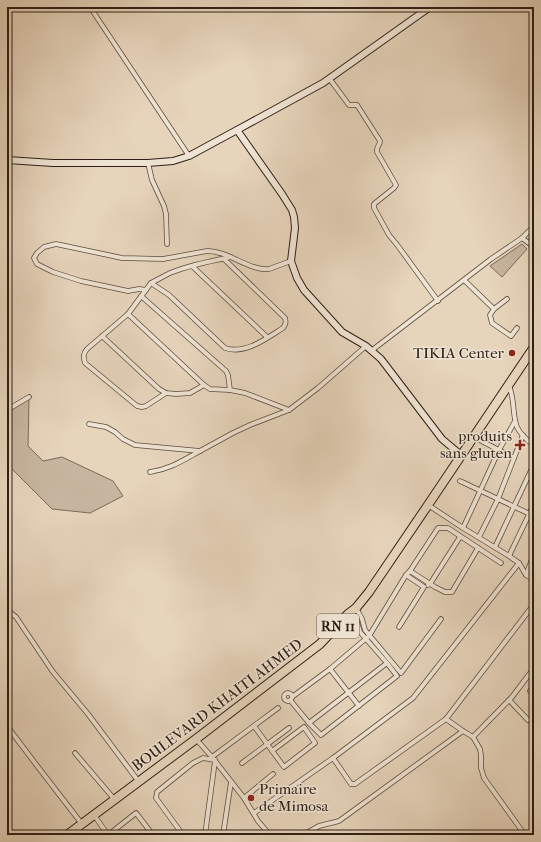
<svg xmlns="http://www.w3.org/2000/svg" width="541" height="842" font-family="'IM FELL French Canon',serif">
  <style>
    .green { fill: #c7b59f; stroke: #7a6a5a }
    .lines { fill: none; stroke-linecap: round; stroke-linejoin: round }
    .street-casing { stroke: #5c4d3f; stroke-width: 5.5 }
    .secondary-casing { stroke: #2e2016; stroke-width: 8 }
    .highway-casing { stroke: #2e2016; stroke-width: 10 }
    .street { stroke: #efe3d3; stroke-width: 4 }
    .secondary { stroke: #efe3d3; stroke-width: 6 }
    .highway { stroke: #e6d4bb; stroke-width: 8 }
    .poi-dot { fill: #8f2418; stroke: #efe3d3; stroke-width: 1.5 }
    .labels { text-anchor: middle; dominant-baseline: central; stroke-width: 3; stroke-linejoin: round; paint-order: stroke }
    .shield { fill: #efe3d3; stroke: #685a4f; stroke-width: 1 }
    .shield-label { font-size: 14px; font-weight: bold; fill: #2e2016 }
    .poi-label { font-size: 15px; fill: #2e2016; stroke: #efe3d3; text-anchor: end }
    .street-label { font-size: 15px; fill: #2e2016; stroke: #efe3d3 }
  </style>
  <rect width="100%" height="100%" fill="#e6d4bb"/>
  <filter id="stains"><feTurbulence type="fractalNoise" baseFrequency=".005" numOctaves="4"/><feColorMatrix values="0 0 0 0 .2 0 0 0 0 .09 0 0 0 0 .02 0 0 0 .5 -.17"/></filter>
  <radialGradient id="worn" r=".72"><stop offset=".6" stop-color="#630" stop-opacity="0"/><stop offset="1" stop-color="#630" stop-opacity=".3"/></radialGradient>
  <g class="green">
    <polygon points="522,244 527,249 502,277 490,266"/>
    <polygon points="29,399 28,446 43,461 62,457 113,481 123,496 90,513 52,509 7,464 7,415 11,410"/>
  </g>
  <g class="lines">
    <defs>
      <g id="street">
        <polyline points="90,7 189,156"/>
        <path d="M329 78 349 105H357L380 141C380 146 376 146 377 152L396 185 394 188 374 204V208L389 235 398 246 438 301"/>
        <polyline points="148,163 152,180 164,206 166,214 167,244"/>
        <polyline points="534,226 522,238 534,247"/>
        <path d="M224 259 285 318C286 322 286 324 283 328 267 338 245 355 225 348L169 295 151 283C157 280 164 276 170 273 190 265 211 261 231 257"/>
        <polyline points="192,266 267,337"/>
        <polyline points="464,280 494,309"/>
        <path d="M151 283 128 314 87 349C83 354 83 357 85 363L137 406 142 407 146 406 166 393"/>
        <path d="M146 290 139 289 128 291 81 281 53 272 37 264 34 258 37 253 44 247 56 244 122 258 163 259 207 251C229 251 249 271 269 269L291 261"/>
        <polyline points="141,296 226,371 228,375 230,390"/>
        <polyline points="507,299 494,309 490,315 492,323 511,336 517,328"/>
        <polyline points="128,314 204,385 210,389 230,390 245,393 289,410"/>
        <polyline points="102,336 159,389 166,393 176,394 190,393 204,385"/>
        <polyline points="371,351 491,259 522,238"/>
        <path d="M509 386C515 399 512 414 517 427 520 434 528 441 534 446"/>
        <polyline points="7,410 29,397"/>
        <polyline points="89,424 106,427 115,432 123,439 135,445 200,451 233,433 250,425 289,410 318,388 366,346"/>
        <polyline points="474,437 514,458"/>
        <path d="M150 472C170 469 182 461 200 451"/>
        <polyline points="460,481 534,516"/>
        <polyline points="428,505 463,528 509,556 519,563 526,575 534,580"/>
        <polyline points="463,528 499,450 515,421"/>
        <polyline points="479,537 498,499 523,435"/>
        <polyline points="495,547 534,464"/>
        <polyline points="509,556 534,504"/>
        <polyline points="410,571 435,587 445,592 452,592 478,548"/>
        <polyline points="526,575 534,554"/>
        <polyline points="428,585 430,584 460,537"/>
        <polyline points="356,608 362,619 365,630 401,673 441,619"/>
        <polyline points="7,610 16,617 53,672 88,714 139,782"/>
        <polyline points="348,614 357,622 360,632"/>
        <polyline points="399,627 424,587 406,575"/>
        <polyline points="330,669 359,706"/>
        <polyline points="530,691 534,687"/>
        <circle cx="288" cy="697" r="4"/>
        <polyline points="292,697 330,669 369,636 406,575 410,571 438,528 448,528 501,563"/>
        <polyline points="290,700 309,723 321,735 397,676 387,663 360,632 341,622"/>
        <polyline points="509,700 528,720"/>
        <polyline points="446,719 463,731 473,737 480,749 481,755 481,768 484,778 525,835"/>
        <polyline points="309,723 387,663"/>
        <polyline points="7,726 38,767 82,824"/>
        <polyline points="254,726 284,767 315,743 304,727 272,751"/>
        <polyline points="473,737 512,697 534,668"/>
        <polyline points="196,739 212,757 244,798 258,821 270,835"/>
        <polyline points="75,753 115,800"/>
        <polyline points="212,757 278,708"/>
        <polyline points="333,758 351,784 355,784 446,719 534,604"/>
        <polyline points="242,763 289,728"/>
        <polyline points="244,798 273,774"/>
        <polyline points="254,813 333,758 413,698 519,563"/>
        <polyline points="94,815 108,835 136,813 153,835"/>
        <polyline points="183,835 156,798 157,792 193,763 203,758 215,760"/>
        <polyline points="205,835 215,761"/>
        <polyline points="223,835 231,782"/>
        <polyline points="303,835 319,826 339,821 463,731"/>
      </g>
      <g id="secondary">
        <polyline points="237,130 282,194 292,210 294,217 295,228 291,261 297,278 304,290 342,332 366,346 381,359 442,439 461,455"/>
        <polyline points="7,160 53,163 148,163 173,161 189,156 237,130 323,83 430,7"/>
      </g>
      <polyline id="highway" points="67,835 196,739 320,644 348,614 356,608 369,592 428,505 534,347"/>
    </defs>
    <use href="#street" class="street-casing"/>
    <use href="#secondary" class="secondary-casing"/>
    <use href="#highway" class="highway-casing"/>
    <use href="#street" class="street"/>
    <use href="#secondary" class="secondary"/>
    <use href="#highway" class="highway"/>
  </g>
  <g class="poi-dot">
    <circle cx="512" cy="353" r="4"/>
    <path d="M518 439h4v4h4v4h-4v4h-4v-4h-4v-4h4z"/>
    <circle cx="251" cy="798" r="4"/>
  </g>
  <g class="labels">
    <rect class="shield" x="317" y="614" width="42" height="24" rx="3"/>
    <g class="shield-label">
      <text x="338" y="626">RN 11</text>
    </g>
    <g class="poi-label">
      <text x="504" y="353">TIKIA Center</text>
      <text x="512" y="436">produits<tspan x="512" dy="17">sans gluten</tspan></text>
      <text x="259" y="789" text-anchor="start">Primaire<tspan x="259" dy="17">de Mimosa</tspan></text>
    </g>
    <g class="street-label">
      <text transform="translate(217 705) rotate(-37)">BOULEVARD KHAITI AHMED</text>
    </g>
  </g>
  <rect width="541" height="842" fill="none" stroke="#e6d4bb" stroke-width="24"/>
  <rect x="8" y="8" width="525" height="826" fill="none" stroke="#2e2016" stroke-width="2"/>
  <rect x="12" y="12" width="517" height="818" fill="none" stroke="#2e2016"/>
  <rect width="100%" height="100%" filter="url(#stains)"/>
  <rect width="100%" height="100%" fill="url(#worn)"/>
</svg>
